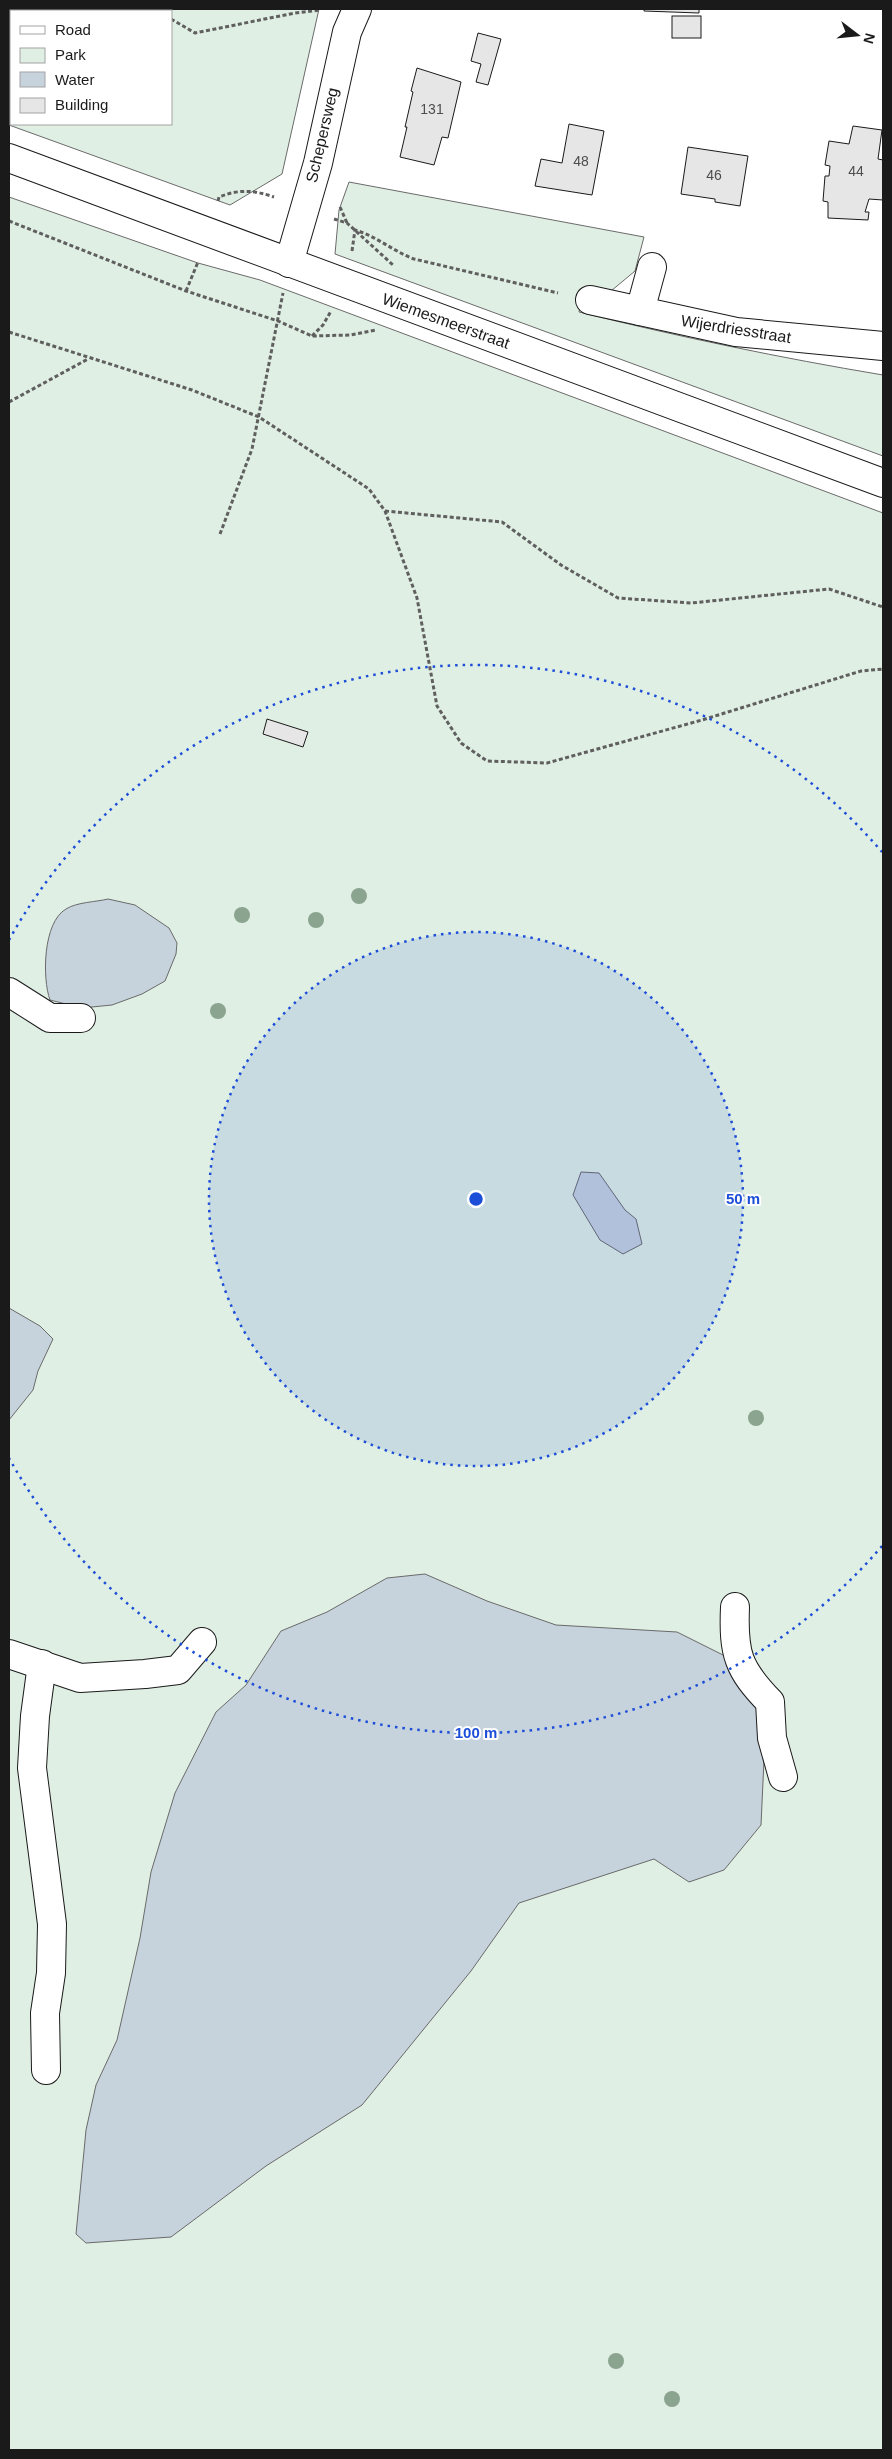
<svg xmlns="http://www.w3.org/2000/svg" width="892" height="2459" font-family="Arial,sans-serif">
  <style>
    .green { fill: #e0efe3; stroke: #6a6a6a; fill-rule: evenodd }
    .water { fill: #c6d2dc; stroke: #6a6a6a }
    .building { fill: #e6e6e6; stroke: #1a1a1a }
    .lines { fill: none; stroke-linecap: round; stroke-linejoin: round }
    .minor-casing { stroke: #1a1a1a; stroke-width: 30 }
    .major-casing { stroke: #1a1a1a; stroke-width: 30 }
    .path { stroke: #5f5f5f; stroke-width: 3; stroke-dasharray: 4 2.5; stroke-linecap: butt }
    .minor { stroke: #fff; stroke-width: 28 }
    .major { stroke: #fff; stroke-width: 28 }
    .tree { fill: #8aa48f }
    .ring { fill: none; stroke: #1d4ed8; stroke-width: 2.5; stroke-dasharray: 2.5 5 }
    .labels { text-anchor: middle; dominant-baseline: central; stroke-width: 4; stroke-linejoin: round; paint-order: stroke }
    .number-label { font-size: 14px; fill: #4d4d4d }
    .street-label { font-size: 16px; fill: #1a1a1a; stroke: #fff }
    .centre { fill: #1d4ed8; stroke: #fff; stroke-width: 2.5 }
    .ring-label { font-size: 15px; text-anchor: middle; font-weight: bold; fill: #1d4ed8; stroke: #fff; stroke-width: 4; stroke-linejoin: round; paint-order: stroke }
  </style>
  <rect width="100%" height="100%" fill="#fff"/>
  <g class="green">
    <path d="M9 9H319L282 174 230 205 9 125ZM11 11H171V124H11Z"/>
    <path d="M349 182 644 237 635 271 611 291 583 292 579 312C680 337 781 358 883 375V456L335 254 339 210Z"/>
    <polygon points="9,197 198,263 260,280 883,513 883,2450 9,2450"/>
  </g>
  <g class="water">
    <path d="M108 899 135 905 169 928 177 943 176 954 165 981 142 994 112 1005 82 1008 50 1000C42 978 43 922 66 909 77 902 96 902 108 899Z"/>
    <polygon points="581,1172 599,1173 625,1210 636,1219 642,1244 623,1254 600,1240 573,1195"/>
    <polygon points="9,1308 40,1326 53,1339 38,1371 33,1390 9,1420"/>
    <polygon points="425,1574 487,1601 556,1625 677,1632 739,1663 772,1723 764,1760 761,1825 724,1870 689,1882 654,1859 519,1903 471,1971 362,2105 266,2166 171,2237 86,2243 76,2234 86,2130 96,2085 117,2040 140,1938 151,1872 175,1793 216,1712 246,1685 281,1631 327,1612 387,1578"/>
  </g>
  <g class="building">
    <polygon points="644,9 699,9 699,13 644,11"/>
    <rect x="672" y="16" width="29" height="22"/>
    <polygon points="478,33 501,39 488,85 476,82 481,64 471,61"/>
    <polygon points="417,68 461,82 448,138 442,137 434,165 400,157 407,127 405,127 413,92 411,91"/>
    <polygon points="569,124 604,131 592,195 535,186 541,159 562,163"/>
    <polygon points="853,126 882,130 878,159 883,160 883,200 869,199 865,212 869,212 868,220 828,218 828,202 823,201 825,176 829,176 830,166 825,165 829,141 849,144"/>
    <polygon points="688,147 748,156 740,206 715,202 715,199 681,194"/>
    <polygon points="267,719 308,732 303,747 263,734"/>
  </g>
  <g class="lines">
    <defs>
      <g id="minor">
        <polyline points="289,263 318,163 347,32 357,9"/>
        <polyline points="590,300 736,332 883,346"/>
        <polyline points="640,311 652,267"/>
        <polyline points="9,992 50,1018 81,1018"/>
        <path d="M735 1607C733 1654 738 1669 770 1702L772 1738 783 1777"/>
        <polyline points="9,1654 80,1678 145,1674 178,1670 202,1642"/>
        <polyline points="42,1664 35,1716 32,1768 52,1924 51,1973 45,2013 46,2070"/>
      </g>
      <polyline id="major" points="9,158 883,483"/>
    </defs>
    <use href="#minor" class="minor-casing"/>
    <use href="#major" class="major-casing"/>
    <g class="path">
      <polyline points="155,9 159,11"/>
      <polyline points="171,19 195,33 295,13 320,10"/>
      <path d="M218 201 219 197C239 189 254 190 274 197"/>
      <polyline points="340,207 347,223"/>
      <polyline points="334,219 347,223 393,265"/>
      <polyline points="9,221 186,291 278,321 312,336 350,335 376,330"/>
      <path d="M352 251 355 230C376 236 393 251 414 259L558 293"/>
      <polyline points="186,291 198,262"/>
      <polyline points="9,332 192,390 259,417 369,489 385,511 417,598 437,706 461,743 487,761 547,763 702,720 861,671 883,669"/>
      <polyline points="312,336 323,325 331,311"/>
      <polyline points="9,402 88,359"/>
      <polyline points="385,511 502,522 561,565 618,598 691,603 829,589 883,607"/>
      <polyline points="220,534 252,449 283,293"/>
    </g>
    <use href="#minor" class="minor"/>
    <use href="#major" class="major"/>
  </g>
  <g class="tree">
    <circle cx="359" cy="896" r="8"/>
    <circle cx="242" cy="915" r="8"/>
    <circle cx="316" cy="920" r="8"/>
    <circle cx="218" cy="1011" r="8"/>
    <circle cx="756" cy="1418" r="8"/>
    <circle cx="616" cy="2361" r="8"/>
    <circle cx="672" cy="2399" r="8"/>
  </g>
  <circle cx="476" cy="1199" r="267" fill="#1d4ed8" fill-opacity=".12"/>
  <g class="ring">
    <circle cx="476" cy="1199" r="267"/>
    <path d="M882 1546A534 534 0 0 1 9 1458M9 940A534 534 0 0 1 882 852"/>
  </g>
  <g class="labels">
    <g class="number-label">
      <text x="432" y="109">131</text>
      <text x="581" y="161">48</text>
      <text x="856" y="171">44</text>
      <text x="714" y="175">46</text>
    </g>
    <g class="street-label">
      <text transform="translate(322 135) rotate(-77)">Schepersweg</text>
      <text transform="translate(446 321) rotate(20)">Wiemesmeerstraat</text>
      <text transform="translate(736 329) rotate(9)">Wijerdriesstraat</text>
    </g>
  </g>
  <circle cx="476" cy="1199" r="8" class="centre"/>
  <g class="ring-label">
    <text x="743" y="1204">50 m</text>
    <text x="476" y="1738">100 m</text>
  </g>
  <rect width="892" height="2459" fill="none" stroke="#1a1a1a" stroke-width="20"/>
  <rect x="10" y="10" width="162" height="115" fill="#ffffff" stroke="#a3a3a3"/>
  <rect x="20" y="26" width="25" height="8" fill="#ffffff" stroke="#a3a3a3"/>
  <text x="55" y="35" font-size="15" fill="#1a1a1a">Road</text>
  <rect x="20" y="48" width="25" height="15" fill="#e0efe3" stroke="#a3a3a3"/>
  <text x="55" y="60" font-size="15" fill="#1a1a1a">Park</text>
  <rect x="20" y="72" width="25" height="15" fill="#c6d2dc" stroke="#a3a3a3"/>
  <text x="55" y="85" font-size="15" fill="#1a1a1a">Water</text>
  <rect x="20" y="98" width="25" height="15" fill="#e6e6e6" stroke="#a3a3a3"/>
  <text x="55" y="110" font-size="15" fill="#1a1a1a">Building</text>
  <g transform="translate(857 35) rotate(106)" stroke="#ffffff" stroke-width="4" paint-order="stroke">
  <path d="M0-4L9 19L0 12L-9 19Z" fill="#1a1a1a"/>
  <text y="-8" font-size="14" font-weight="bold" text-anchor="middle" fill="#1a1a1a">N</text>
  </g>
</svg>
